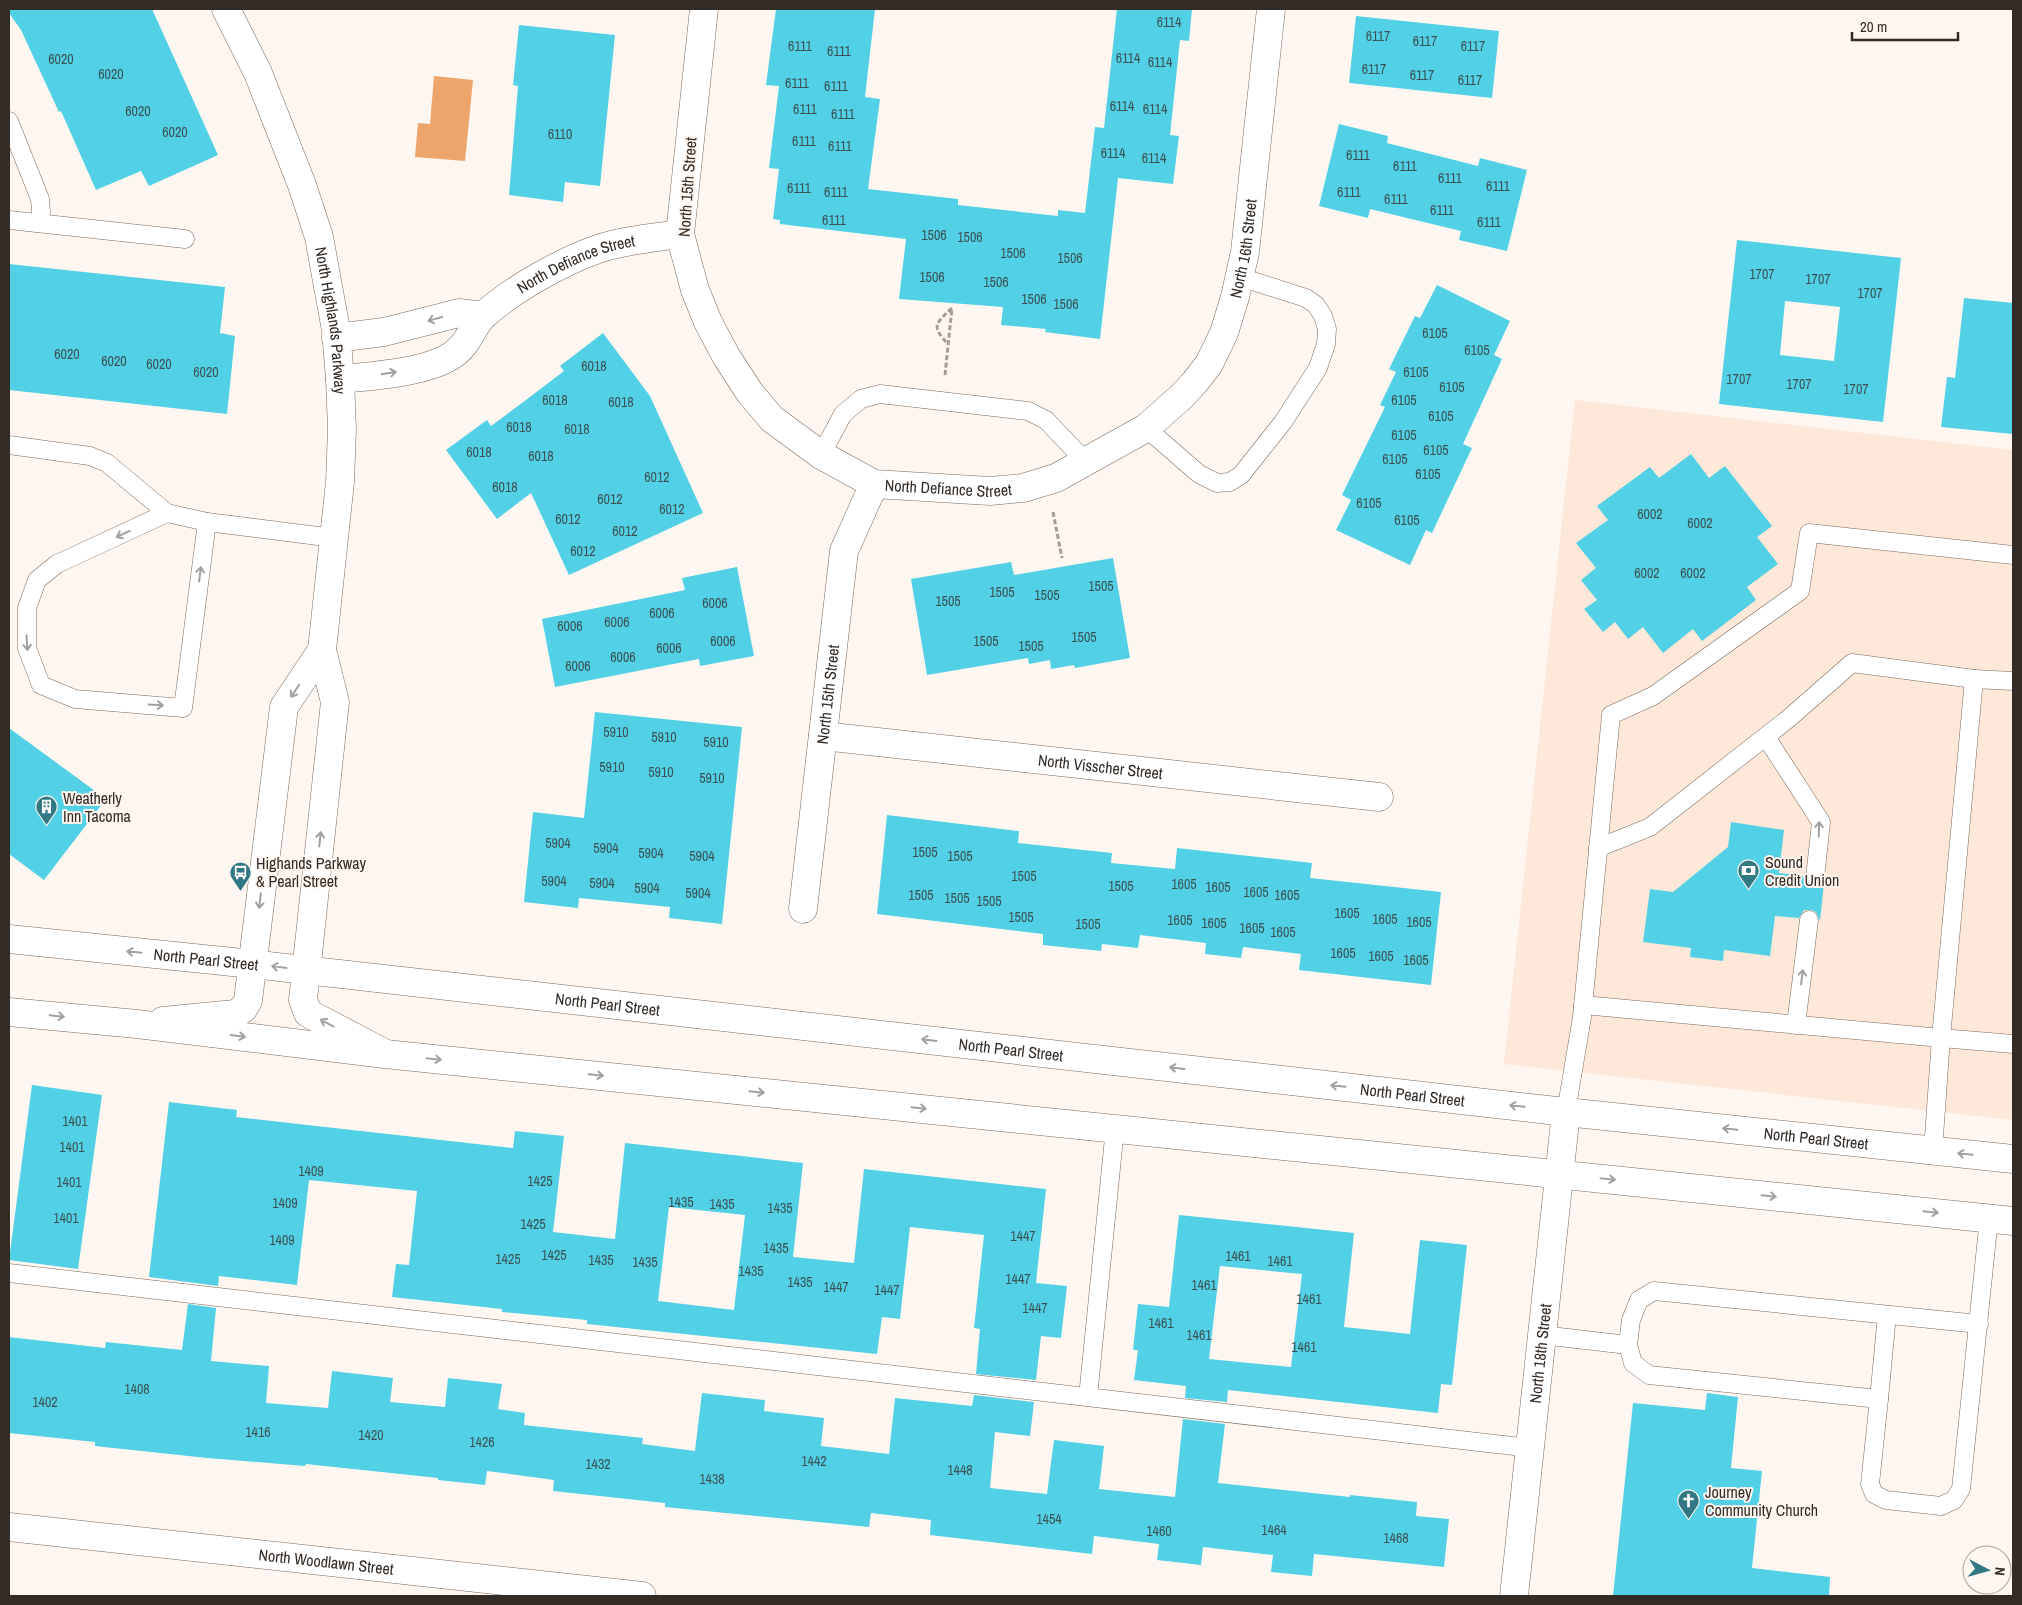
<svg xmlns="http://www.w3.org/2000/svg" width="2022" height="1605" font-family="'Archivo Narrow',sans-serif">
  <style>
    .built { fill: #fee8d9 }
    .water { fill: #eea56c }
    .building { fill: #52d0e6; fill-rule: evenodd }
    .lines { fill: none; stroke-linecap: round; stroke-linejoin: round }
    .service-casing { stroke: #7a695c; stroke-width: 19 }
    .minor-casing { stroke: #7a695c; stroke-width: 29 }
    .primary-casing { stroke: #7a695c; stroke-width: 29 }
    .path { stroke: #a49d97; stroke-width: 3; stroke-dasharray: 5 2.5; stroke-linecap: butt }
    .service { stroke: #fff; stroke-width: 18 }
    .minor { stroke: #fff; stroke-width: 28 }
    .primary { stroke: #fff; stroke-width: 28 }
    .oneway { stroke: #a3a09d }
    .labels { text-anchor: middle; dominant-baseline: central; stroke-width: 4; stroke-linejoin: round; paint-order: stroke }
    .number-label { font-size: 14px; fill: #3a5456 }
    .street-label { font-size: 16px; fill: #322b26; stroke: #fef6f0 }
    .poi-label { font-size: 16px; fill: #322b26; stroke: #fef6f0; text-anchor: start }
  </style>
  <rect width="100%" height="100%" fill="#fef6f0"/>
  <polygon class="built" points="1575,400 2013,450 2013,1120 1504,1064"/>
  <polygon class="water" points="434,76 473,80 465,161 415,157 418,123 430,124"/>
  <g class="building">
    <polygon points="9,9 152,9 218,155 149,186 141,171 96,190 61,111 59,112 21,30 9,13"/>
    <polygon points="776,9 875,9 865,97 880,99 868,189 958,199 958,205 1058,216 1058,210 1085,213 1095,127 1104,128 1117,9 1192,9 1189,41 1180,40 1170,135 1179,136 1173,184 1118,178 1100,339 1045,332 1046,329 1001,325 1003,307 899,299 906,239 780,224 780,220 773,219 779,169 769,168 779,86 766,85"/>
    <polygon points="1356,16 1499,31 1492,98 1349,83"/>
    <polygon points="519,25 615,35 600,186 565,182 563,202 509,195 518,86 513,85"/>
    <polygon points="1339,124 1388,136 1387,143 1478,166 1480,158 1527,170 1507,251 1459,240 1461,231 1370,209 1368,218 1319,206"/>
    <path d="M1737 240 1901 258 1883 422 1719 404ZM1785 301 1840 307 1834 361 1780 355Z"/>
    <polygon points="9,264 225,287 220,333 235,336 227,414 9,390"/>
    <polygon points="1437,285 1510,321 1494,355 1502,359 1463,444 1472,448 1432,533 1426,530 1410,565 1336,530 1351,500 1342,495 1385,407 1380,405 1396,372 1389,369 1415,316 1420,318"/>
    <polygon points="1964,298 2013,303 2013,434 1941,427 1947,377 1955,378"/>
    <polygon points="603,333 650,396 703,513 569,575 531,493 497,519 446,450 487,420 491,426 526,400 564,371 560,366"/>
    <polygon points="1691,454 1709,478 1725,466 1772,526 1757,537 1778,564 1747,587 1756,600 1702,641 1693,629 1663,653 1643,627 1628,639 1615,622 1603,632 1584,609 1597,600 1581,580 1596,568 1576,543 1608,520 1597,506 1650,467 1659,478"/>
    <polygon points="1113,558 1130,658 1075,668 1074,665 1051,669 1050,660 1029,664 1028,658 927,675 911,579 1011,562 1014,575"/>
    <polygon points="737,567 754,656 700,666 699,659 555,687 542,619 685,590 682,578"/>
    <polygon points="595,712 742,727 722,924 669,918 670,907 579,898 578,908 524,902 533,812 584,818"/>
    <polygon points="9,728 106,799 44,880 9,854"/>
    <polygon points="887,815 1019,831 1018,843 1112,853 1111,863 1175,869 1177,848 1312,863 1310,878 1441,892 1431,985 1299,970 1301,954 1243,947 1241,958 1205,954 1206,943 1140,935 1138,948 1102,944 1101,951 1043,945 1043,934 877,914"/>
    <polygon points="1731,822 1784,830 1779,873 1804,876 1806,883 1813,888 1820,887 1824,883 1820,921 1816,912 1811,910 1804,910 1799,918 1775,916 1770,956 1724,950 1723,961 1690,957 1691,948 1643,942 1650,889 1673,892 1728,847"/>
    <polygon points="32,1085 102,1095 78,1269 9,1260"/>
    <path d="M169 1102 237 1110 236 1117 513 1148 515 1131 564 1136 553 1232 615 1239 625 1143 803 1163 793 1257 854 1263 864 1169 1046 1189 1036 1283 1067 1286 1061 1338 1041 1336 1036 1380 976 1374 980 1329 974 1328 984 1235 910 1227 900 1319 882 1317 877 1354 587 1324V1320L502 1312V1309L392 1297 396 1264 409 1265 417 1191 309 1180 297 1285 219 1276 218 1286 149 1277ZM669 1207 745 1215 734 1310 658 1301Z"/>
    <path d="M1179 1215 1354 1233 1344 1327 1410 1334 1420 1240 1467 1245 1452 1385 1441 1384 1438 1413 1228 1390 1227 1402 1185 1398 1186 1386 1134 1380 1138 1350H1133L1138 1304 1169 1307ZM1220 1266 1302 1274 1291 1367 1209 1359Z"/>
    <polygon points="188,1304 216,1308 211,1361 269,1366 266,1403 328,1408 332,1371 393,1378 390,1402 445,1407 448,1378 502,1384 498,1409 525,1413 524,1425 643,1438 642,1444 695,1451 702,1393 765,1400 764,1411 824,1418 821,1446 889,1454 895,1398 972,1406 974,1395 1034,1402 1030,1436 995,1432 990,1488 1047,1494 1054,1440 1104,1446 1099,1489 1175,1497 1183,1419 1225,1424 1218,1483 1350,1497 1350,1495 1417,1502 1416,1516 1449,1519 1444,1567 1314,1554 1312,1576 1271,1572 1273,1555 1203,1547 1201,1565 1157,1560 1159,1544 1094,1536 1092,1554 930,1535 931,1520 871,1513 869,1527 665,1507 665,1503 553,1491 554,1480 487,1471 485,1485 438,1480 438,1478 306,1464 305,1466 207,1458 95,1446 95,1442 9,1433 9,1337 105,1348 106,1342 182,1350"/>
    <polygon points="1707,1393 1738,1397 1731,1468 1762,1471 1752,1568 1830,1577 1829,1596 1613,1596 1633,1403 1705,1410"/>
  </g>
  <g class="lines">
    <defs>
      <g id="service">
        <polyline points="9,121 40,199 41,212 39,223"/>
        <polyline points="9,220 185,239"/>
        <polyline points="1146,428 1199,474 1217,483 1230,482 1241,475 1283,422 1318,368 1326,344 1327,329 1323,316 1316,305 1306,298 1240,277"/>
        <polyline points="9,445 90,456 107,463 167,513 207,522 334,538"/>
        <polyline points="821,455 843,414 861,399 880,394 1028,411 1046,420 1085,461"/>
        <polyline points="167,513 57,564 37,580 27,608 27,648 41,685 75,699 183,708 207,522"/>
        <polyline points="2013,681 1974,679 1941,1038 2013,1044"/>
        <polyline points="1766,737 1821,822 1815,878"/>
        <polyline points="1598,848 1650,827 1788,719 1852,663 1974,679"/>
        <polyline points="1583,1005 1941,1038 1933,1151"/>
        <polyline points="1796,1025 1809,920"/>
        <polyline points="1566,1112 1582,1017 1611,715 1653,696 1800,591 1809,533 2013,555"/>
        <polyline points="9,1273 1530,1448"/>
        <polyline points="1542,1335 1628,1345 1633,1363 1649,1375 1879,1399 1870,1484 1874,1494 1886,1500 1941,1506 1954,1500 1961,1489 1989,1218"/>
        <polyline points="1628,1345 1631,1320 1639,1300 1654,1291 1979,1324"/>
        <polyline points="1088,1397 1115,1128"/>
        <polyline points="1879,1399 1887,1315"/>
      </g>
      <g id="minor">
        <path id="s1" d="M226 9 258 73 302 185 319 237 336 330 340 379 342 429 340 482 322 650 335 702 303 1000 308 1013 384 1053"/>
        <path id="s2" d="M704 9 680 234 695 290 708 322 726 356 750 393 772 419 821 455 874 484 990 491 1023 488 1056 478 1146 428 1182 396 1195 382 1209 364 1224 333 1235 297 1245 252 1271 9"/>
        <polyline points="336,338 384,332 459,313 482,316"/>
        <path id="s3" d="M340 379C372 376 424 373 451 356 470 344 471 327 484 315 513 289 561 262 598 249 624 240 653 238 680 234"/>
        <path id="s4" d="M823 736 1379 797"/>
        <path id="s5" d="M803 909 844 551 874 484"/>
        <polyline points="163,1021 235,1014 243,1009 248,1001 284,707 322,650"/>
        <path id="s6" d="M9 1527 642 1596"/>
        <path id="s7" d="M1514 1596 1566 1112"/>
      </g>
      <g id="primary">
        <path id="s8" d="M9 939 252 964 1566 1112 2013 1159"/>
        <polyline points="9,1012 137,1024 385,1054 2013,1221"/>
      </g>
    </defs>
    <use href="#service" class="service-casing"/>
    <use href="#minor" class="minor-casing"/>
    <use href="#primary" class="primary-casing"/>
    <g class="path">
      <path d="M945 375 952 308C935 324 931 326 948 344"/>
      <polyline points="1053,512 1062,558"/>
    </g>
    <use href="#service" class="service"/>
    <use href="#minor" class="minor"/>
    <use href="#primary" class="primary"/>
  </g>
  <defs><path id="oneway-shaft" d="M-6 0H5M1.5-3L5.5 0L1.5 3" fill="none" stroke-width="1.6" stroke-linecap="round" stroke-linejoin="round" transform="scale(1.25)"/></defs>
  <g class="oneway">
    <use href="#oneway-shaft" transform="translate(435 319) rotate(165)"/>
    <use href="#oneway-shaft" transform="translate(389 373) rotate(-9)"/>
    <use href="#oneway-shaft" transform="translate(123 534) rotate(155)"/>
    <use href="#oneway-shaft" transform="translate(200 574) rotate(-83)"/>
    <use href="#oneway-shaft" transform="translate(27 643) rotate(86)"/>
    <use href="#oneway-shaft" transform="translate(295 691) rotate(124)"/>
    <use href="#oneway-shaft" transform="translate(156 705) rotate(3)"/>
    <use href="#oneway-shaft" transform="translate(1819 829) rotate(-88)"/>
    <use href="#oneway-shaft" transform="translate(320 839) rotate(-84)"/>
    <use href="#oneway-shaft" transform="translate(260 901) rotate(97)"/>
    <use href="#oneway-shaft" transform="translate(134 952) rotate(-174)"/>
    <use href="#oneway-shaft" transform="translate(279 967) rotate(-172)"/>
    <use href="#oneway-shaft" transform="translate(1802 977) rotate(-83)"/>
    <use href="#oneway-shaft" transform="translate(57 1016) rotate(6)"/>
    <use href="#oneway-shaft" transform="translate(327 1023) rotate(-152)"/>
    <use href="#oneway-shaft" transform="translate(238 1036) rotate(7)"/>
    <use href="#oneway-shaft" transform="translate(929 1040) rotate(-173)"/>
    <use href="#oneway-shaft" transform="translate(434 1059) rotate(6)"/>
    <use href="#oneway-shaft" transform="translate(1177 1068) rotate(-173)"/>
    <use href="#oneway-shaft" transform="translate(596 1075) rotate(6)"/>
    <use href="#oneway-shaft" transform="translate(1338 1086) rotate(-174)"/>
    <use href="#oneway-shaft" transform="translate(757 1092) rotate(6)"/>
    <use href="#oneway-shaft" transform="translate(1517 1106) rotate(-174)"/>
    <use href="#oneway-shaft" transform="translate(919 1108) rotate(6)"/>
    <use href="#oneway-shaft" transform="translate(1730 1129) rotate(-174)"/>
    <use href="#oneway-shaft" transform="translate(1965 1154) rotate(-174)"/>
    <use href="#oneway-shaft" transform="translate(1608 1179) rotate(6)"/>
    <use href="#oneway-shaft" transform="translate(1769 1196) rotate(6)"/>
    <use href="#oneway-shaft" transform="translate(1931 1212) rotate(6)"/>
  </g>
  <defs>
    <symbol id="building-pin" viewBox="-11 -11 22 30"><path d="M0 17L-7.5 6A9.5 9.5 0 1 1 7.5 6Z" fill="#317784" stroke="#fef6f0"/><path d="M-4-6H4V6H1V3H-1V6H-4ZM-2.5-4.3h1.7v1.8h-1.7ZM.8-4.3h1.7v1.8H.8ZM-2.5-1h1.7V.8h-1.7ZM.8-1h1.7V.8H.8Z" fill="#fff"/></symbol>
    <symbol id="bank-pin" viewBox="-11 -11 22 30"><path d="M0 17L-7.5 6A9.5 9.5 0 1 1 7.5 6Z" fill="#317784" stroke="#fef6f0"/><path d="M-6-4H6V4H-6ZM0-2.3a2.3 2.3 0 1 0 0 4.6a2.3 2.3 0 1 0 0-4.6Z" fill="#fff"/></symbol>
    <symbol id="bus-pin" viewBox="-11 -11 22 30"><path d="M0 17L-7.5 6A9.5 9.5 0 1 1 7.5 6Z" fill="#317784" stroke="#fef6f0"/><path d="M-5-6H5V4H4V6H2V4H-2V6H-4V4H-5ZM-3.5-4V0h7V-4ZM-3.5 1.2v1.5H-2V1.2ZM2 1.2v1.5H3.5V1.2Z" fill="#fff"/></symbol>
    <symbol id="church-pin" viewBox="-11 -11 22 30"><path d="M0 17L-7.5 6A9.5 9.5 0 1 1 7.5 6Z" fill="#317784" stroke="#fef6f0"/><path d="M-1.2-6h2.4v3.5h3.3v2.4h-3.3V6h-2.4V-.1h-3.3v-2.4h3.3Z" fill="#fff"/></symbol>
  </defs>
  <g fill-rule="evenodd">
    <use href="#building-pin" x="34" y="794" width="25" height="34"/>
    <use href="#bank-pin" x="1736" y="858" width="25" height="34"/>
    <use href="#bus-pin" x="228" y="860" width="25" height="34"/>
    <use href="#church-pin" x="1676" y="1488" width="25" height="34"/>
  </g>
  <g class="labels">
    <g class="number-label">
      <text x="1169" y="22">6114</text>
      <text x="1378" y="36">6117</text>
      <text x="1425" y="41">6117</text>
      <text x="800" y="46">6111</text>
      <text x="1473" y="46">6117</text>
      <text x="839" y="51">6111</text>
      <text x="1128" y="58">6114</text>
      <text x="61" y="59">6020</text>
      <text x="1160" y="62">6114</text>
      <text x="1374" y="69">6117</text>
      <text x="111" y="74">6020</text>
      <text x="1422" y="75">6117</text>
      <text x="1470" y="80">6117</text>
      <text x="797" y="83">6111</text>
      <text x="836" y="86">6111</text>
      <text x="1122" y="106">6114</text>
      <text x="805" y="109">6111</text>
      <text x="1155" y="109">6114</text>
      <text x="138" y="111">6020</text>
      <text x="843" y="114">6111</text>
      <text x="175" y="132">6020</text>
      <text x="560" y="134">6110</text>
      <text x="804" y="141">6111</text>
      <text x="840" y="146">6111</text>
      <text x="1113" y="153">6114</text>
      <text x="1358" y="155">6111</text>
      <text x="1154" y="158">6114</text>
      <text x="1405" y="166">6111</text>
      <text x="1450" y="178">6111</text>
      <text x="1498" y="186">6111</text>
      <text x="799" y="188">6111</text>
      <text x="836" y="192">6111</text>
      <text x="1349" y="192">6111</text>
      <text x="1396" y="199">6111</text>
      <text x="1442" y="210">6111</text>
      <text x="834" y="220">6111</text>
      <text x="1489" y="222">6111</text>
      <text x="934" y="235">1506</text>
      <text x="970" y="237">1506</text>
      <text x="1013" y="253">1506</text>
      <text x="1070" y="258">1506</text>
      <text x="1762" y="274">1707</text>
      <text x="932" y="277">1506</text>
      <text x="1818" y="279">1707</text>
      <text x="996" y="282">1506</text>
      <text x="1870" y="293">1707</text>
      <text x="1034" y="299">1506</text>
      <text x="1066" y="304">1506</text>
      <text x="1435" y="333">6105</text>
      <text x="1477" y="350">6105</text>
      <text x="67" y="354">6020</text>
      <text x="114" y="361">6020</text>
      <text x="159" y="364">6020</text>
      <text x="594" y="366">6018</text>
      <text x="206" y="372">6020</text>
      <text x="1416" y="372">6105</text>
      <text x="1739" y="379">1707</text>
      <text x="1799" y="384">1707</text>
      <text x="1452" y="387">6105</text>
      <text x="1856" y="389">1707</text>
      <text x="555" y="400">6018</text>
      <text x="1404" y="400">6105</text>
      <text x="621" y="402">6018</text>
      <text x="1441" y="416">6105</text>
      <text x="519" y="427">6018</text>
      <text x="577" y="429">6018</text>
      <text x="1404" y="435">6105</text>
      <text x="1436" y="450">6105</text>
      <text x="479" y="452">6018</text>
      <text x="541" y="456">6018</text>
      <text x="1395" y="459">6105</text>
      <text x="1428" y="474">6105</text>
      <text x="657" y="477">6012</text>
      <text x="505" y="487">6018</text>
      <text x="610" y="499">6012</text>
      <text x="1369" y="503">6105</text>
      <text x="672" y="509">6012</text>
      <text x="1650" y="514">6002</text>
      <text x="568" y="519">6012</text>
      <text x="1407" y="520">6105</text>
      <text x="1700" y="523">6002</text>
      <text x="625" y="531">6012</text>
      <text x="583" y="551">6012</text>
      <text x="1647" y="573">6002</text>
      <text x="1693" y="573">6002</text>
      <text x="1101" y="586">1505</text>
      <text x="1002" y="592">1505</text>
      <text x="1047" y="595">1505</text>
      <text x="948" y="601">1505</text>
      <text x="715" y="603">6006</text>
      <text x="662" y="613">6006</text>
      <text x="617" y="622">6006</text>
      <text x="570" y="626">6006</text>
      <text x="1084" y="637">1505</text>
      <text x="723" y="641">6006</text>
      <text x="986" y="641">1505</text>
      <text x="1031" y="646">1505</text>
      <text x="669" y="648">6006</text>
      <text x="623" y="657">6006</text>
      <text x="578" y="666">6006</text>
      <text x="616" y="732">5910</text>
      <text x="664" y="737">5910</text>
      <text x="716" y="742">5910</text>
      <text x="612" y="767">5910</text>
      <text x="661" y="772">5910</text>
      <text x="712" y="778">5910</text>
      <text x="558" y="843">5904</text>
      <text x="606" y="848">5904</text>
      <text x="925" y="852">1505</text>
      <text x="651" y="853">5904</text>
      <text x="702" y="856">5904</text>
      <text x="960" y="856">1505</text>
      <text x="1024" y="876">1505</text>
      <text x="554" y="881">5904</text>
      <text x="602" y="883">5904</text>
      <text x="1184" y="884">1605</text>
      <text x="1121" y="886">1505</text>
      <text x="1218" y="887">1605</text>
      <text x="647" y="888">5904</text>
      <text x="1256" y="892">1605</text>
      <text x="698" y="893">5904</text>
      <text x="921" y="895">1505</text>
      <text x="1287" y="895">1605</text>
      <text x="957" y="898">1505</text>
      <text x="989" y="901">1505</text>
      <text x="1347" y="913">1605</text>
      <text x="1021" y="917">1505</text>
      <text x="1385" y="919">1605</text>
      <text x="1180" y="920">1605</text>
      <text x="1419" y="922">1605</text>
      <text x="1214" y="923">1605</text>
      <text x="1088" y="924">1505</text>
      <text x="1252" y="928">1605</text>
      <text x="1283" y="932">1605</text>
      <text x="1343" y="953">1605</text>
      <text x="1381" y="956">1605</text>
      <text x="1416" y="960">1605</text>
      <text x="75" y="1121">1401</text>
      <text x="72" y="1147">1401</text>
      <text x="311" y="1171">1409</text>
      <text x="540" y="1181">1425</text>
      <text x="69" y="1182">1401</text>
      <text x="681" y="1202">1435</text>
      <text x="285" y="1203">1409</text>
      <text x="722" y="1204">1435</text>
      <text x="780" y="1208">1435</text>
      <text x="66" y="1218">1401</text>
      <text x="533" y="1224">1425</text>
      <text x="1023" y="1236">1447</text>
      <text x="282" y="1240">1409</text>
      <text x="776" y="1248">1435</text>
      <text x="554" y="1255">1425</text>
      <text x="1238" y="1256">1461</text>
      <text x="508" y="1259">1425</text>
      <text x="601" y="1260">1435</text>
      <text x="1280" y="1261">1461</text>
      <text x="645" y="1262">1435</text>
      <text x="751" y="1271">1435</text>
      <text x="1018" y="1279">1447</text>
      <text x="800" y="1282">1435</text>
      <text x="1204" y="1285">1461</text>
      <text x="836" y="1287">1447</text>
      <text x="887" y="1290">1447</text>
      <text x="1309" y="1299">1461</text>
      <text x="1035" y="1308">1447</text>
      <text x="1161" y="1323">1461</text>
      <text x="1199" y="1335">1461</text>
      <text x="1304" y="1347">1461</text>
      <text x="137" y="1389">1408</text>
      <text x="45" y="1402">1402</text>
      <text x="258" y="1432">1416</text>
      <text x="371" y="1435">1420</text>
      <text x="482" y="1442">1426</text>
      <text x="814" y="1461">1442</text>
      <text x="598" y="1464">1432</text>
      <text x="960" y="1470">1448</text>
      <text x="712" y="1479">1438</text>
      <text x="1049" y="1519">1454</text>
      <text x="1274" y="1530">1464</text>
      <text x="1159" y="1531">1460</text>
      <text x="1396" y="1538">1468</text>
    </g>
    <g class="street-label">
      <text transform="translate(687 187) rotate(-86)">North 15th Street</text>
      <text stroke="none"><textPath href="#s2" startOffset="1055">North 16th Street</textPath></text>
      <text stroke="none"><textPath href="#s3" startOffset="274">North Defiance Street</textPath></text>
      <text stroke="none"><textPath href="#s1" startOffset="331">North Highlands Parkway</textPath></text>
      <text stroke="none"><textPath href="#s2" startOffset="631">North Defiance Street</textPath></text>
      <text stroke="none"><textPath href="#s5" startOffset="216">North 15th Street</textPath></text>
      <text stroke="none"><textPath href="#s4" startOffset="279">North Visscher Street</textPath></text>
      <text stroke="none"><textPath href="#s8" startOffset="198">North Pearl Street</textPath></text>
      <text stroke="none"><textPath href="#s8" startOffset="602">North Pearl Street</textPath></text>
      <text stroke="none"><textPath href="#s8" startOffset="1008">North Pearl Street</textPath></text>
      <text stroke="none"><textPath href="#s8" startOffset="1412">North Pearl Street</textPath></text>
      <text stroke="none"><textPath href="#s8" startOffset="1818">North Pearl Street</textPath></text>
      <text stroke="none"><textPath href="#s7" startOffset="244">North 18th Street</textPath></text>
      <text stroke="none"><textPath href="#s6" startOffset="319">North Woodlawn Street</textPath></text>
    </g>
    <g class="poi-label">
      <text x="63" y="798">Weatherly<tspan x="63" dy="18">Inn Tacoma</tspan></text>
      <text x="1765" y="862">Sound<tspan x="1765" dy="18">Credit Union</tspan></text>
      <text x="256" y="863">Highands Parkway<tspan x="256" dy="18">&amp; Pearl Street</tspan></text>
      <text x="1705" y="1492">Journey<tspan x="1705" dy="18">Community Church</tspan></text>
    </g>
  </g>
  <rect width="2022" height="1605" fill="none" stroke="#322b26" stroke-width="20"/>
  <g transform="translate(1987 1570) rotate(96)"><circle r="24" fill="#fef6f0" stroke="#aca59f"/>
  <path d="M0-4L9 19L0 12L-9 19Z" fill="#317784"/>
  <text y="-8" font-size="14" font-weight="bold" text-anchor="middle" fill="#322b26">N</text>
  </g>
  <path d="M1852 32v8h106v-8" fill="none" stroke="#322b26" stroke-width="2.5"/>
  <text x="1860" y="32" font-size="15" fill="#322b26" stroke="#fef6f0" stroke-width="4" paint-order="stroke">20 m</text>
</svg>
